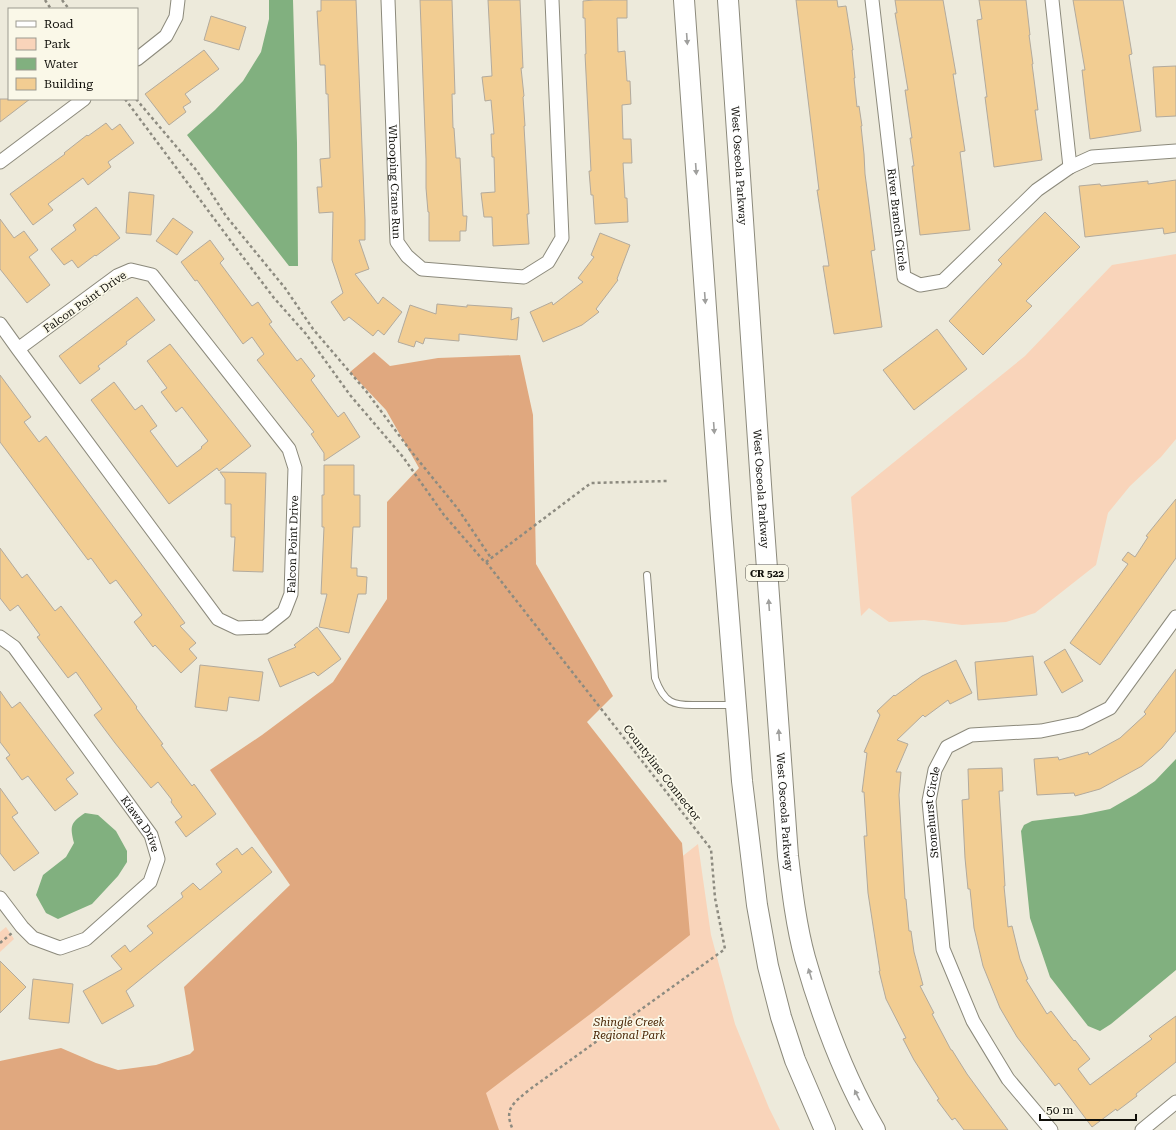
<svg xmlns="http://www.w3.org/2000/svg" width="1176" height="1130" font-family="'Roboto Serif',serif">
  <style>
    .green { fill: #f9d4ba }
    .forest { fill: #e0a87f }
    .water { fill: #81b07f }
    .building { fill: #f2cd92; stroke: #b2aa9d }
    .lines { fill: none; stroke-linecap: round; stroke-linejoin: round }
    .lane-casing { stroke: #8c8a7c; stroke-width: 8 }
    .street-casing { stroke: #8c8a7c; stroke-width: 15 }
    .primary-casing { stroke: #8c8a7c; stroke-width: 22 }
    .path { stroke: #8d8b80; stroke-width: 2.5; stroke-dasharray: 3 3; stroke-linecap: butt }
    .lane { stroke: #fff; stroke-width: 6 }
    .street { stroke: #fff; stroke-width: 13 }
    .primary { stroke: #fff; stroke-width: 20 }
    .oneway { fill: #9f9f9d }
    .labels { text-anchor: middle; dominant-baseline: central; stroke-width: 3.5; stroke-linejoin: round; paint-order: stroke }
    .shield { fill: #faf8e8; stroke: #56544c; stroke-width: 1 }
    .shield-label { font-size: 10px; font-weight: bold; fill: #0f0e09 }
    .street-label { font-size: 11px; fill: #0f0e09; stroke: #faf8e8 }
    .park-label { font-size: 11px; font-style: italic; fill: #472302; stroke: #faf8e8 }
  </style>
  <rect width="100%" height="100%" fill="#edeadb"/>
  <g class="green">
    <polygon points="1176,254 1176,439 1161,457 1130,486 1108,513 1096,565 1035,613 1006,622 962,625 924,620 889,622 869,608 861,616 851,497 1025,356 1112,265"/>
    <polygon points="698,844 711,935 735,1024 769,1108 780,1130 493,1130 434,1052"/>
    <polygon points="6,927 14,939 0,952 0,932"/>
  </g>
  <polygon class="forest" points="374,352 390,366 438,358 520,355 533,415 536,564 613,696 587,722 682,843 690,935 593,1012 486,1093 499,1130 0,1130 0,1061 61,1048 96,1063 118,1070 156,1065 190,1054 194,1050 184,987 290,885 210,770 262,735 333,682 387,599 387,502 419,468 386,410 350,372"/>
  <g class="water">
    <polygon points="269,0 293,0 297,143 298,266 289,266 187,135 215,110 243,81 261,52 269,19"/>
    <polygon points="1176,759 1176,970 1111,1024 1100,1031 1088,1026 1050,977 1030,918 1021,831 1024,825 1032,821 1081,815 1110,809 1136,794 1155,781"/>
    <path d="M85 813 98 815 116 831 127 851V862L118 876 92 904 58 919 46 913 36 895 43 875 66 857 74 843C70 826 70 823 85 813Z"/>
  </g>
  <g class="building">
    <polygon points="321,0 356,0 365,220 365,240 359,240 369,269 355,274 378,304 383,297 402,312 384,335 378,330 373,336 349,317 344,321 331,302 343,293 332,260 333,212 319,213 317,187 322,187 320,159 330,158 328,94 326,94 325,65 320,65 317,11 321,11"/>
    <polygon points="420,0 452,0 455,94 452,94 453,128 454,128 456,158 460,158 463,216 467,216 466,231 460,231 460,241 429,241 429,212 428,212 426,188 426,159"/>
    <polygon points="488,0 520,0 523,68 521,68 524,96 523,97 525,126 524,126 529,214 527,214 529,244 493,246 492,217 484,217 481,193 495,192 494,157 492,157 491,134 494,134 491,100 485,101 482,77 492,76"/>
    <polygon points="594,0 627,0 627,18 617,18 618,52 625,51 627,81 630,81 631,104 622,105 623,139 631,139 632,163 623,163 625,198 627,198 628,222 595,224 593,195 591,195 589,171 591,171 585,54 586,54 585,18 583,18 583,1"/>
    <polygon points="796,0 837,0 838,7 846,6 853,50 852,50 855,78 854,78 857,107 859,106 862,126 861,126 864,154 865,174 875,250 871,251 882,327 834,334 823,266 829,266 817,190 819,190"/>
    <polygon points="895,0 943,0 956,74 953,74 965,151 960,152 970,230 920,235 912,166 914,166 910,138 912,138 905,90 908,90 895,13 897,13"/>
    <polygon points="979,0 1026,0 1030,35 1029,35 1033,64 1032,64 1038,110 1035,110 1042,160 994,167 985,97 987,97 977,20 982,19"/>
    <polygon points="1073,0 1123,0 1132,54 1129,55 1141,131 1090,139 1082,70 1085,70"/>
    <polygon points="211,16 246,27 239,50 204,40"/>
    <polygon points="204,50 219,69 185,94 191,102 183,107 186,112 169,125 145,94"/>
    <polygon points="1176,66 1176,116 1156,117 1153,67"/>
    <polygon points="0,99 30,99 0,122"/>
    <polygon points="106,123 112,130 120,124 134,143 108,162 111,167 88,185 83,178 48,204 53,210 33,225 10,194 65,154 64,153 87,135 88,136"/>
    <polygon points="1176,180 1176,232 1164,234 1163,228 1085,237 1079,186 1100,184 1101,186 1148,181 1148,184"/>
    <polygon points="129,192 154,195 151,235 126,233"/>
    <polygon points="96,207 120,238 96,256 95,255 78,268 72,260 64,265 51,249 76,230 73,225"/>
    <polygon points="1045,212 1080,247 1026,301 1032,306 983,355 949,321 1002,264 998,260"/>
    <polygon points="173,218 193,232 177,255 156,241"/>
    <polygon points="0,219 14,238 24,231 38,250 29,257 50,285 27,303 0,269"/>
    <polygon points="600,233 630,245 617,279 618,280 596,309 599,312 582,325 543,342 530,312 552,302 553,305 583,282 578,278 594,257 591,255"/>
    <polygon points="210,240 224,259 220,263 252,306 258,302 272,322 269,324 297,361 301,358 315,376 311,380 338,417 344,412 360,437 324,461 324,453 311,434 314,432 257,360 264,354 252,337 243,344 197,280 195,281 181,262"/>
    <polygon points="137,297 155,320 126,342 127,344 98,366 100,369 80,384 59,356"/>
    <polygon points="437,304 467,307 467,305 512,308 511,320 519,317 517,340 459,334 459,341 425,338 423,344 416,341 414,347 398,342 410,305 436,314"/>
    <polygon points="937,329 967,369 914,410 883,370"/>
    <polygon points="170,344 251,446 219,471 217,468 169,504 91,400 114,382 135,410 142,405 157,426 150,431 177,467 202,448 201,447 208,441 182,407 176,412 161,392 167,388 147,361"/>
    <polygon points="0,375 31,417 24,422 39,442 46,436 185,623 180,626 196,643 189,649 197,658 181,673 155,645 153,647 134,622 142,615 116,580 110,584 91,558 88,560 0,442"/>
    <polygon points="324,465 354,465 354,495 360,495 360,527 353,527 351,568 357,568 357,576 367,577 366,594 358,594 349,633 319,627 327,594 321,594 324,527 322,527 322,495 324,495"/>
    <polygon points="220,472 266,473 263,572 233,571 235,537 231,537 231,504 225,504 225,479"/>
    <polygon points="1176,499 1176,558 1100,665 1070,643 1128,564 1122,560 1128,552 1135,557 1148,537 1146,536"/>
    <polygon points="0,548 22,578 27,574 55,611 61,606 137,707 136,708 163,744 161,745 192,786 194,784 216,814 186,837 175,822 182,817 171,802 172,800 158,782 151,788 115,743 94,715 102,709 76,672 68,678 37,637 40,635 18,605 10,611 0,598"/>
    <polygon points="317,627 341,659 318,676 314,672 280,687 268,659 296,647 294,645"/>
    <polygon points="1065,649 1083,681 1062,693 1044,662"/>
    <polygon points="1033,656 1037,695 978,700 975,662"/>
    <polygon points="956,660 972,693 950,704 948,700 925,717 923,715 897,740 908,744 896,772 901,772 899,795 905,899 906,899 909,931 911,931 914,952 923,985 920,986 934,1013 932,1014 951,1050 952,1050 967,1074 1008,1130 964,1130 955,1118 952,1120 937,1100 939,1099 914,1060 903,1039 906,1038 886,999 879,971 880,971 868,893 864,836 867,836 864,792 862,792 867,753 864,752 880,715 877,711 894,695 895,696 922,676"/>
    <polygon points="200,665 263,672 259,701 229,697 227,711 195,707"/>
    <polygon points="1176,669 1176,731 1162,748 1142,766 1100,789 1075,796 1074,793 1037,795 1034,759 1058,757 1059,760 1088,752 1089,755 1120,738 1146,714 1144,712"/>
    <polygon points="0,691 12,708 20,702 74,773 66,779 78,794 55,811 28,776 22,780 6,758 10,755 0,742"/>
    <polygon points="1002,768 1003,791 999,791 1005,886 1004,886 1008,927 1012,926 1020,959 1028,979 1026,980 1047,1014 1051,1011 1074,1041 1075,1040 1090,1059 1078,1069 1090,1085 1152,1039 1149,1036 1176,1016 1176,1062 1136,1094 1137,1096 1117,1111 1116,1109 1092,1127 1059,1083 1055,1086 1017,1037 1000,1008 983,966 974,928 970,889 968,889 965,858 962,800 969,799 968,769"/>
    <polygon points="0,788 18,813 12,817 39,853 14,871 0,853"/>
    <polygon points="252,847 272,872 126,991 134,1006 102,1024 83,991 122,969 111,956 125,945 130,952 153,933 147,926 183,897 181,893 193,883 200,890 222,872 216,864 237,848 242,855"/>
    <polygon points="0,961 26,987 0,1013"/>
    <polygon points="33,979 73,984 69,1023 29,1019"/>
  </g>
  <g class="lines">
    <defs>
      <path id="lane" d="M647 575 655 678C664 703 673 706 698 705 710 705 721 705 733 705"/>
      <g id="street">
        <path id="s1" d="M388 0 397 242 407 256 422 269 524 277 548 262 562 238 552 0"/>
        <path id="s2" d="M872 0 904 277 920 285 943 281 1037 190 1070 167 1092 157 1176 151"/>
        <polyline points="1052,0 1070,167"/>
        <polyline points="137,59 166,36 176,17 178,0"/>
        <polyline points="0,162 84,99"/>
        <path id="s3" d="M0 324 18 349 218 619 237 628 265 627 284 612 291 594 295 468 289 449 152 275 131 270 117 276 18 349"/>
        <path id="s4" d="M0 637 14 647 151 835 158 859 150 882 86 939 60 948 33 938 22 927 0 898"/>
        <path id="s5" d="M1051 1130 1008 1079 973 1021 943 949 929 801 935 770 947 747 971 735 1041 731 1080 723 1110 708 1176 617"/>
        <polyline points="1142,1130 1176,1102"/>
      </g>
      <g id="primary">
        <polyline points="684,0 721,518 742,781 757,905 768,966 781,1017 795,1060 825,1130"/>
        <path id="s6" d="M728 0 763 514 788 856C792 890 796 925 805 958 822 1017 844 1077 875 1130"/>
      </g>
    </defs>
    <use href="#lane" class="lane-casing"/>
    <use href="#street" class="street-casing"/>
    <use href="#primary" class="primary-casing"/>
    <g class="path">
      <polyline points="45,0 51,9"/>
      <polyline points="62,0 69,9"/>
      <path d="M125 99 233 244 274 298 306 334 350 395 403 457 444 515 483 560 486 562 711 849 715 898 725 949 529 1090C514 1103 503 1108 513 1130"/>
      <polyline points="136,99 197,171 226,216 285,288 313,329 366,391 410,450 458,509 491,558"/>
      <polyline points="486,562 591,483 668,481"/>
      <polyline points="0,943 12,933"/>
    </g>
    <use href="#lane" class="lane"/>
    <use href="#street" class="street"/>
    <use href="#primary" class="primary"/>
  </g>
  <defs><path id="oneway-solid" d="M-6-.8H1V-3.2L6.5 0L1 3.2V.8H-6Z"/></defs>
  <g class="oneway">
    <use href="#oneway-solid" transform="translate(687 39) rotate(86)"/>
    <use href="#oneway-solid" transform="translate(696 169) rotate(86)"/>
    <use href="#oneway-solid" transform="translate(705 298) rotate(86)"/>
    <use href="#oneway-solid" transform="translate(714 428) rotate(86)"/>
    <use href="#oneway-solid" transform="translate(769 605) rotate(-94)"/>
    <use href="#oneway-solid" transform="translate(779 735) rotate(-94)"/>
    <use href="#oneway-solid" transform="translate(810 974) rotate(-107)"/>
    <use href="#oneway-solid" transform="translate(857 1095) rotate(-116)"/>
  </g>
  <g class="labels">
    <rect class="shield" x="746" y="565" width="42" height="16" rx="3"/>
    <g class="shield-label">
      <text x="767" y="573">CR 522</text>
    </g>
    <g class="street-label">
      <text stroke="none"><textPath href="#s6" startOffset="166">West Osceola Parkway</textPath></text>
      <text stroke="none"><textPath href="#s1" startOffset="182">Whooping Crane Run</textPath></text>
      <text stroke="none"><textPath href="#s2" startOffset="221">River Branch Circle</textPath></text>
      <text transform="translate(85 302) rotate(-35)">Falcon Point Drive</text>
      <text stroke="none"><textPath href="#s6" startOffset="490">West Osceola Parkway</textPath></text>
      <text stroke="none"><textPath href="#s3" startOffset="509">Falcon Point Drive</textPath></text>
      <text transform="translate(662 773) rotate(52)">Countyline Connector</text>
      <text stroke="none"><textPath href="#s6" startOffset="814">West Osceola Parkway</textPath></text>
      <text stroke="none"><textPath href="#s5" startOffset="350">Stonehurst Circle</textPath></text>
      <text stroke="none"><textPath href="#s4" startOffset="235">Kiawa Drive</textPath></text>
    </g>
    <g class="park-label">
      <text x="629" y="1022">Shingle Creek<tspan x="629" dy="13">Regional Park</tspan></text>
    </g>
  </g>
  <rect x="8" y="8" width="130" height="92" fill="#faf8e8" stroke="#9c9a8f"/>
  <rect x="16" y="21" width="20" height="6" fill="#ffffff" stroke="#9c9a8f"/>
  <text x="44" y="28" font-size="12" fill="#0f0e09">Road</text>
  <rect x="16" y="38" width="20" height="12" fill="#f9d4ba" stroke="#9c9a8f"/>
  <text x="44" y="48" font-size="12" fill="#0f0e09">Park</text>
  <rect x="16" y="58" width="20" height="12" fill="#81b07f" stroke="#9c9a8f"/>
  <text x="44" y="68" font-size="12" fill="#0f0e09">Water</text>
  <rect x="16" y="78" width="20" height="12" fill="#f2cd92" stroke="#9c9a8f"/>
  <text x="44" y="88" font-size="12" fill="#0f0e09">Building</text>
  <path d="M1040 1114v6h96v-6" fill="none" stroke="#0f0e09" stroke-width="2"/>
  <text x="1046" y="1114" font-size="12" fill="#0f0e09" stroke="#faf8e8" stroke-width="3" paint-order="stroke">50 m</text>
</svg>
